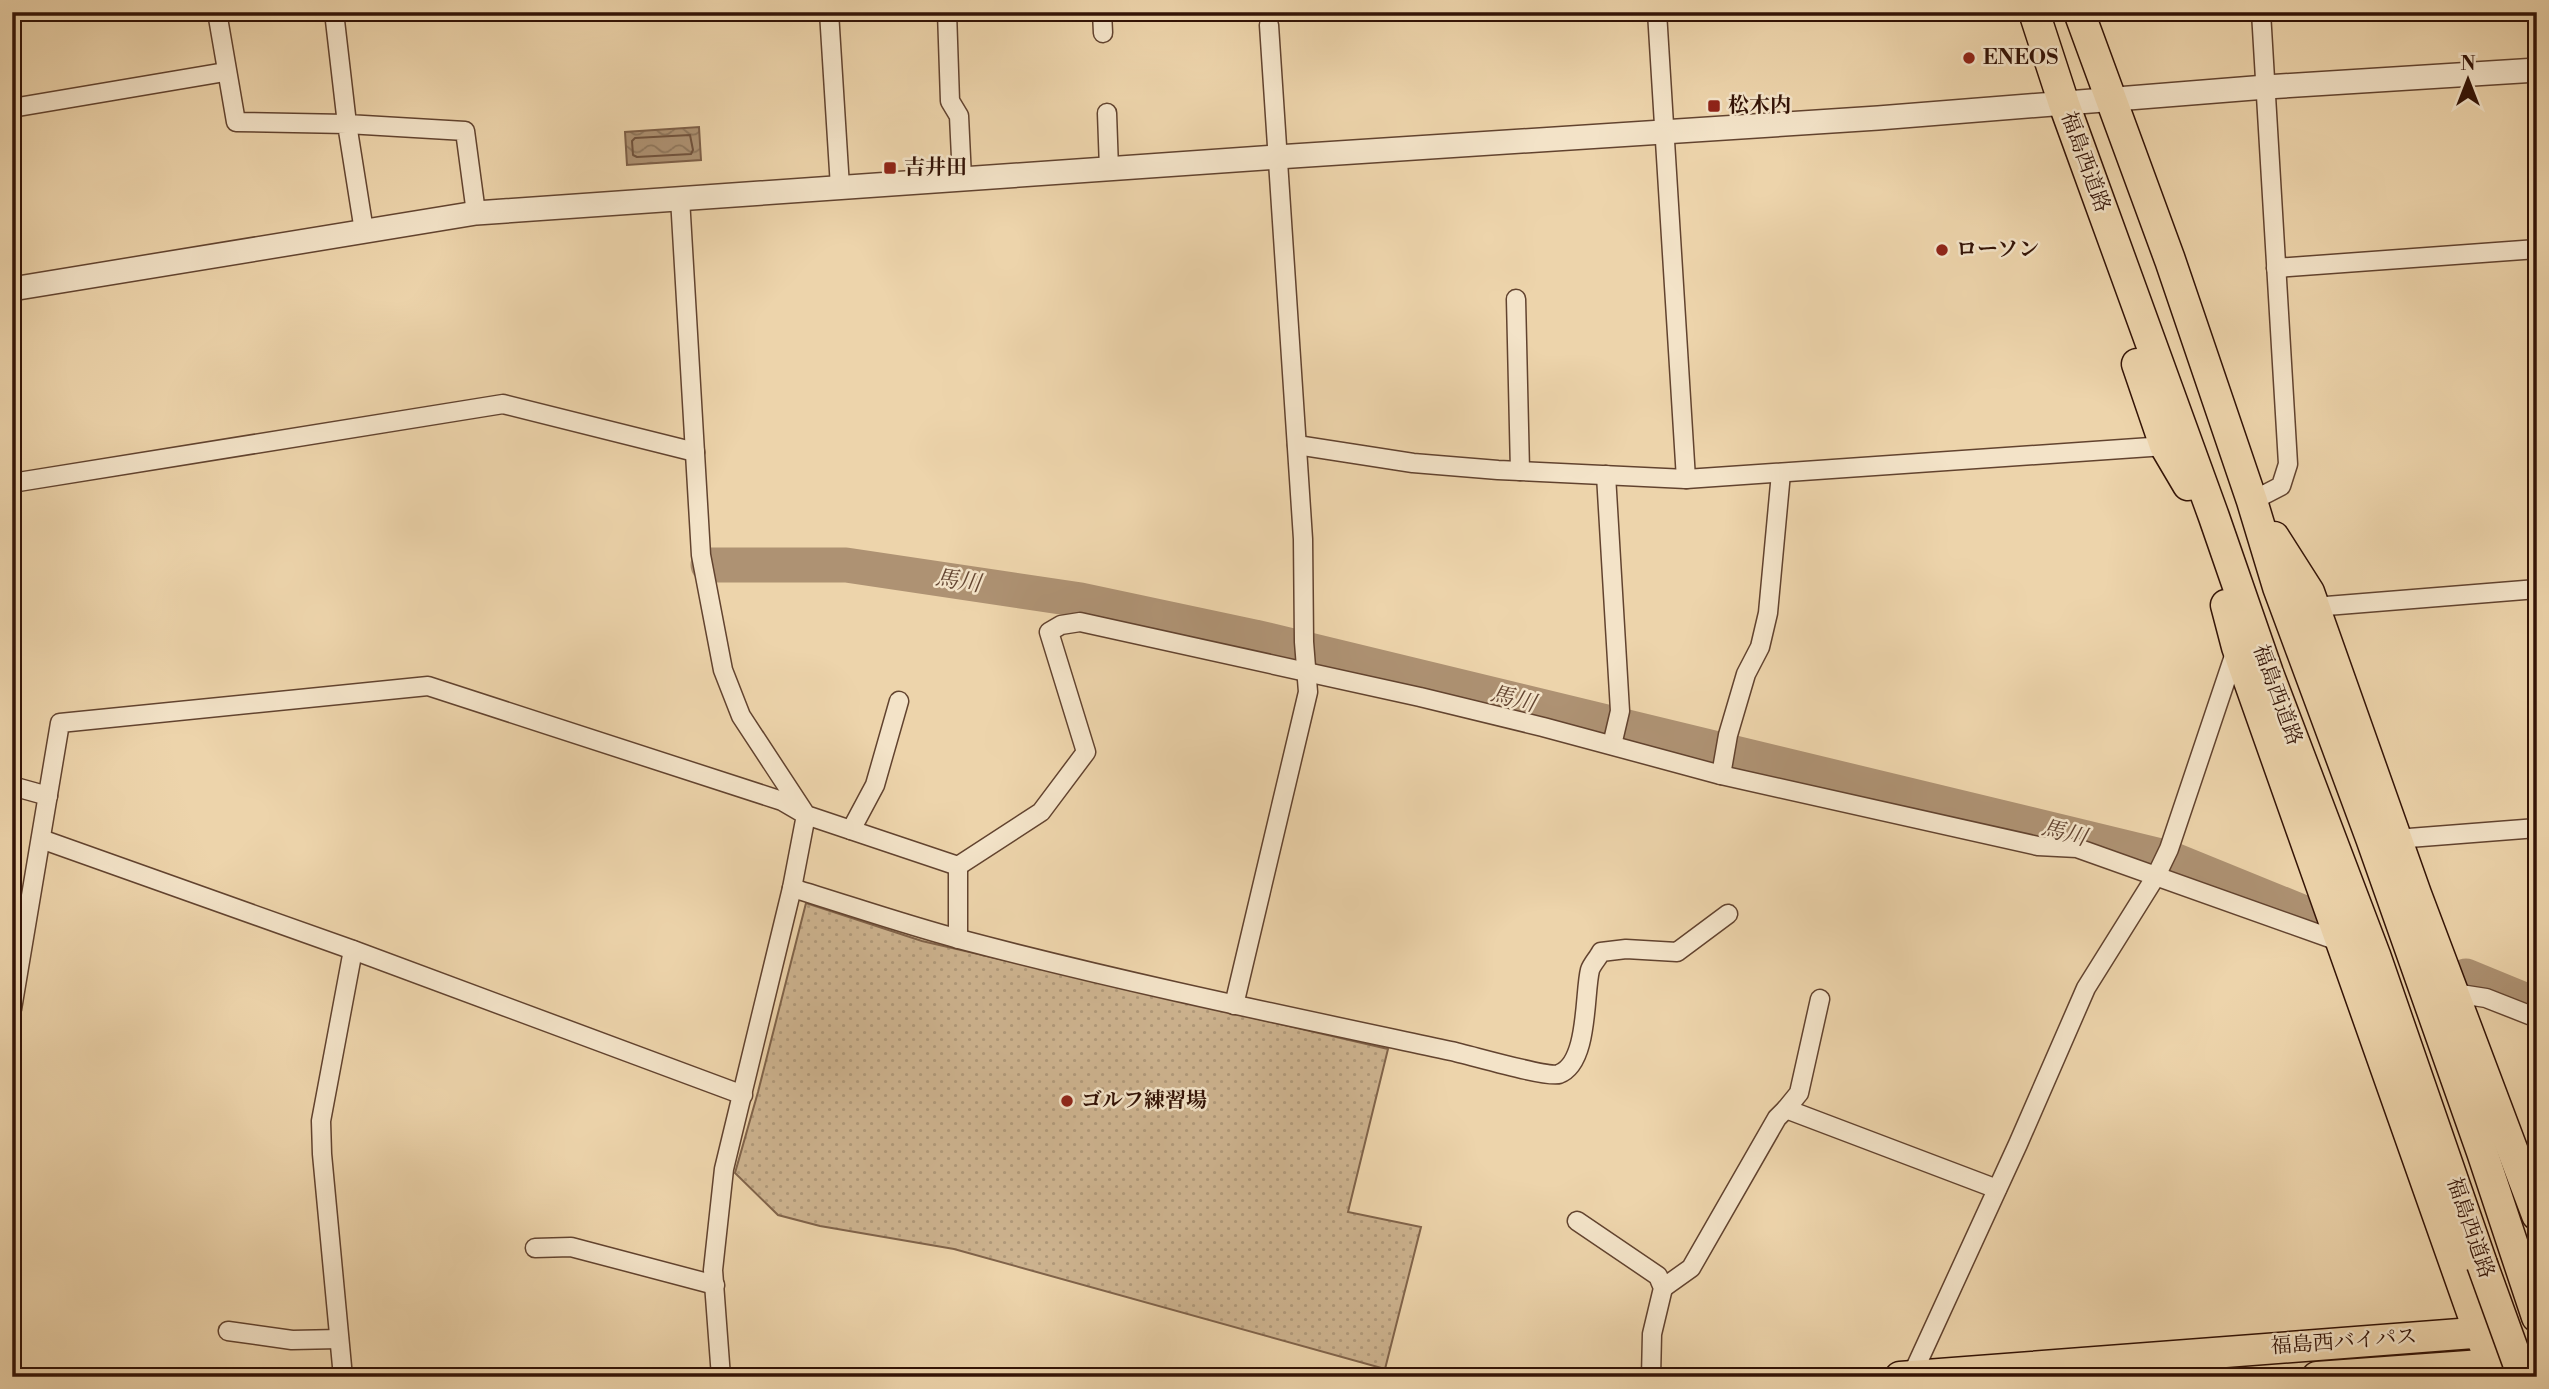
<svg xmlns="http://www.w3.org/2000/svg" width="2549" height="1389" font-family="'Libre Bodoni','Noto Serif JP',serif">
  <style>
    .grass { fill: url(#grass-dots); stroke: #80634a; stroke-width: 2 }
    .water { fill: url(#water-waves); stroke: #7d5f47; stroke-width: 2 }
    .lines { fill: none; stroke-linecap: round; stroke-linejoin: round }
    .shore { stroke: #70523c; stroke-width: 2 }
    .river { stroke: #ae9273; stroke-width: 35 }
    .minor-casing { stroke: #62432f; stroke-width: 21 }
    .tertiary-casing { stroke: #62432f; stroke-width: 26 }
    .trunk-casing { stroke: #331306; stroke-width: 33 }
    .minor { stroke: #f3e3c8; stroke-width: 18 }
    .tertiary { stroke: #f3e3c8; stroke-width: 23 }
    .trunk { stroke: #edd4ab; stroke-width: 30 }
    .trunk-bridge-casing { stroke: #331306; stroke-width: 33; stroke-linecap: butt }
    .trunk-bridge { stroke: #edd4ab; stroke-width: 30 }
    .poi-dot { fill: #8f2418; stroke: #f3e3c8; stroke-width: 2.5 }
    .labels { text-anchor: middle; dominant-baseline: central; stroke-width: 5; stroke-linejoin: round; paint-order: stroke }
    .poi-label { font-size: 21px; font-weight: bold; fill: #331306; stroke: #f3e3c8; text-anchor: start }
    .street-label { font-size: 21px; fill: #331306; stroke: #f3e3c8 }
    .water-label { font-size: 23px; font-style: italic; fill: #644632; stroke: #f3e3c8 }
  </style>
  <defs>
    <pattern id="grass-dots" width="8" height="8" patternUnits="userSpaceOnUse" patternTransform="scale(1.75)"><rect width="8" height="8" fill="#cdb38f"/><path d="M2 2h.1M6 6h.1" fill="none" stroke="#b0997a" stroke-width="1.8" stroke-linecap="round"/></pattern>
    <pattern id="water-waves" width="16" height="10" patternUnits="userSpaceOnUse" patternTransform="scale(1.75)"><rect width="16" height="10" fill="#ae9273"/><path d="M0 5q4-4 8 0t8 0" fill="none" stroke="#8e765c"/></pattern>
  </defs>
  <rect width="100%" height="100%" fill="#edd4ab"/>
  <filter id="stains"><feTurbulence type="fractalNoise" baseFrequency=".00286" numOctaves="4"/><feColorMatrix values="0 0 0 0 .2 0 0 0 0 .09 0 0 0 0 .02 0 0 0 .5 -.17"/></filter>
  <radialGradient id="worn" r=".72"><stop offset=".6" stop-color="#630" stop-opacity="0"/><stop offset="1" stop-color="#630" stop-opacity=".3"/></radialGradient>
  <polygon class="grass" points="806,903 922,941 1388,1049 1348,1212 1421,1227 1385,1369 954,1249 820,1226 778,1215 735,1173 758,1092"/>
  <polygon class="water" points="699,127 701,160 627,165 625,132"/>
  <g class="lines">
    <polygon class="shore" points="690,135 693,150 691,154 637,157 633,155 632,141 635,138"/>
    <g class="river">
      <polyline points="708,565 846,565 1081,600 1255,637 2169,858 2302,912"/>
      <polyline points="2466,976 2537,1005"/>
    </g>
    <defs>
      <g id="minor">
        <polyline points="217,12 236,122 347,124 364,231"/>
        <polyline points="334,12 347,124 465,131 476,213"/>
        <polyline points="829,12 840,187"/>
        <polyline points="947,12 950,101 959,116 962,178"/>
        <polyline points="1102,12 1103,33"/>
        <polyline points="1657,12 1686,479"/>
        <polyline points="12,108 225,72"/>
        <polyline points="1107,113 1109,169"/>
        <polyline points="680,198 701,555 723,670 741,716 806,815 958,866 1041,812 1086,752 1049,632 1061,625 1080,622 1420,697 1543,727 1721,775 2038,846 2077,848 2344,943"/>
        <polyline points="2276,268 2537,249"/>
        <polyline points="1516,299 1520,471"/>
        <polyline points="1297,445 1413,463 1498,470 1686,479 2165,446"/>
        <polyline points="1606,475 1620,711 1612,745"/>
        <polyline points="12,483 503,404 695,452"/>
        <polyline points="2252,501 2281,486 2288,464 2261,12"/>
        <polyline points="2314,607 2537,589"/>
        <polyline points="1721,775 1728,735 1746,674 1760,647 1768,613 1781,473"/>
        <polyline points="12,786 48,796"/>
        <polyline points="851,830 875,785 899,701"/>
        <polyline points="41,839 353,950 743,1095"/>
        <polyline points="2396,839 2537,828"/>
        <polyline points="958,866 958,939"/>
        <path d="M792 888C848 905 903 924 959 939 1122 982 1287 1016 1451 1051 1470 1055 1547 1078 1559 1074 1589 1063 1584 993 1590 970 1592 964 1598 958 1601 952L1626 949 1677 952 1728 914"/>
        <polyline points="2454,993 2486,998 2537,1018"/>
        <polyline points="1820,999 1799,1093 1786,1109 1997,1189"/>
        <polyline points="1234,1005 1308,692 1304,642 1303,539 1269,25"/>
        <polyline points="12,1009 60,723 428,686 782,801 806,815 792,888 724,1169 713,1270 721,1377"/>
        <polyline points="1577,1221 1658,1276 1663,1288 1652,1334 1651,1377"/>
        <polyline points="535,1248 571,1247 715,1285"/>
        <polyline points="1663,1288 1691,1268 1777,1118 1786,1109"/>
        <polyline points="228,1331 292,1340 339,1339"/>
        <polyline points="343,1377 322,1154 321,1121 353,950"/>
        <polyline points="1911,1377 2018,1144 2086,988 2156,876 2169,849 2237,647"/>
      </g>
      <polyline id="tertiary" points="12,289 476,213 1277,157 1878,118 2266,87 2537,70"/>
      <g id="trunk">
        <polyline points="2034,12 2064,104 2214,517 2268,673 2375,955 2482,1264"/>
        <polyline points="2079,12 2170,260 2252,501 2278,587 2371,838 2482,1152 2537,1317"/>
        <polyline points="2137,364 2165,446 2188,485"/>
        <polyline points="2274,537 2309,592 2416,894 2537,1215"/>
        <polyline points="2226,605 2237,647 2479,1332 2498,1377"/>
        <polyline points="1900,1377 2499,1331"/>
        <polyline points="2317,1377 2537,1361"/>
      </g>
    </defs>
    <use href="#minor" class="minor-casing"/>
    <use href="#tertiary" class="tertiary-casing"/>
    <use href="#trunk" class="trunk-casing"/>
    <use href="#minor" class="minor"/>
    <use href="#tertiary" class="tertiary"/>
    <use href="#trunk" class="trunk"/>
    <defs>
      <polyline id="trunk-bridge" points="2482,1264 2523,1377"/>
    </defs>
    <use href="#trunk-bridge" class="trunk-bridge-casing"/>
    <use href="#trunk-bridge" class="trunk-bridge"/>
  </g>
  <g class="poi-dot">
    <circle cx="1969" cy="58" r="7"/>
    <rect x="1707" y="99" width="14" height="14" rx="3.5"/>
    <rect x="883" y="161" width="14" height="14" rx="3.5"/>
    <circle cx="1942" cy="250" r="7"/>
    <circle cx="1067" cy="1101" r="7"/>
  </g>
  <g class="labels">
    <g class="poi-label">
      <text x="1983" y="58">ENEOS</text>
      <text x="1728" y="106">松木内</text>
      <text x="904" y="168">吉井田</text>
      <text x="1956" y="250">ローソン</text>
      <text x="1081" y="1101">ゴルフ練習場</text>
    </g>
    <g class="street-label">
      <text transform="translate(2085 162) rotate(70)">福島西道路</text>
      <text transform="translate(2277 695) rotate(70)">福島西道路</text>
      <text transform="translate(2470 1228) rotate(71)">福島西道路</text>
      <text transform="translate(2344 1342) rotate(-4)">福島西バイパス</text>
    </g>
    <g class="water-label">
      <text transform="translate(958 581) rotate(8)">馬川</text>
      <text transform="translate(1513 699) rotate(14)">馬川</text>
      <text transform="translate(2064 833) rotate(14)">馬川</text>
    </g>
  </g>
  <rect width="2549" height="1389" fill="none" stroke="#edd4ab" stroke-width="42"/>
  <rect x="14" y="14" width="2521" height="1361" fill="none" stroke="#331306" stroke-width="3.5"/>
  <rect x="21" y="21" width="2507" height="1347" fill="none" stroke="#331306" stroke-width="2"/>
  <g transform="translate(2468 80)" stroke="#f3e3c8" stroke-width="5" paint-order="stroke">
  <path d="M0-5L12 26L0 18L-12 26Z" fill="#331306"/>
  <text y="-10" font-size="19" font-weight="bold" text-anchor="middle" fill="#331306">N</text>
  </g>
  <rect width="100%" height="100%" filter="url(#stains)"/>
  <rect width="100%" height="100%" fill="url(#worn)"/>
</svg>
